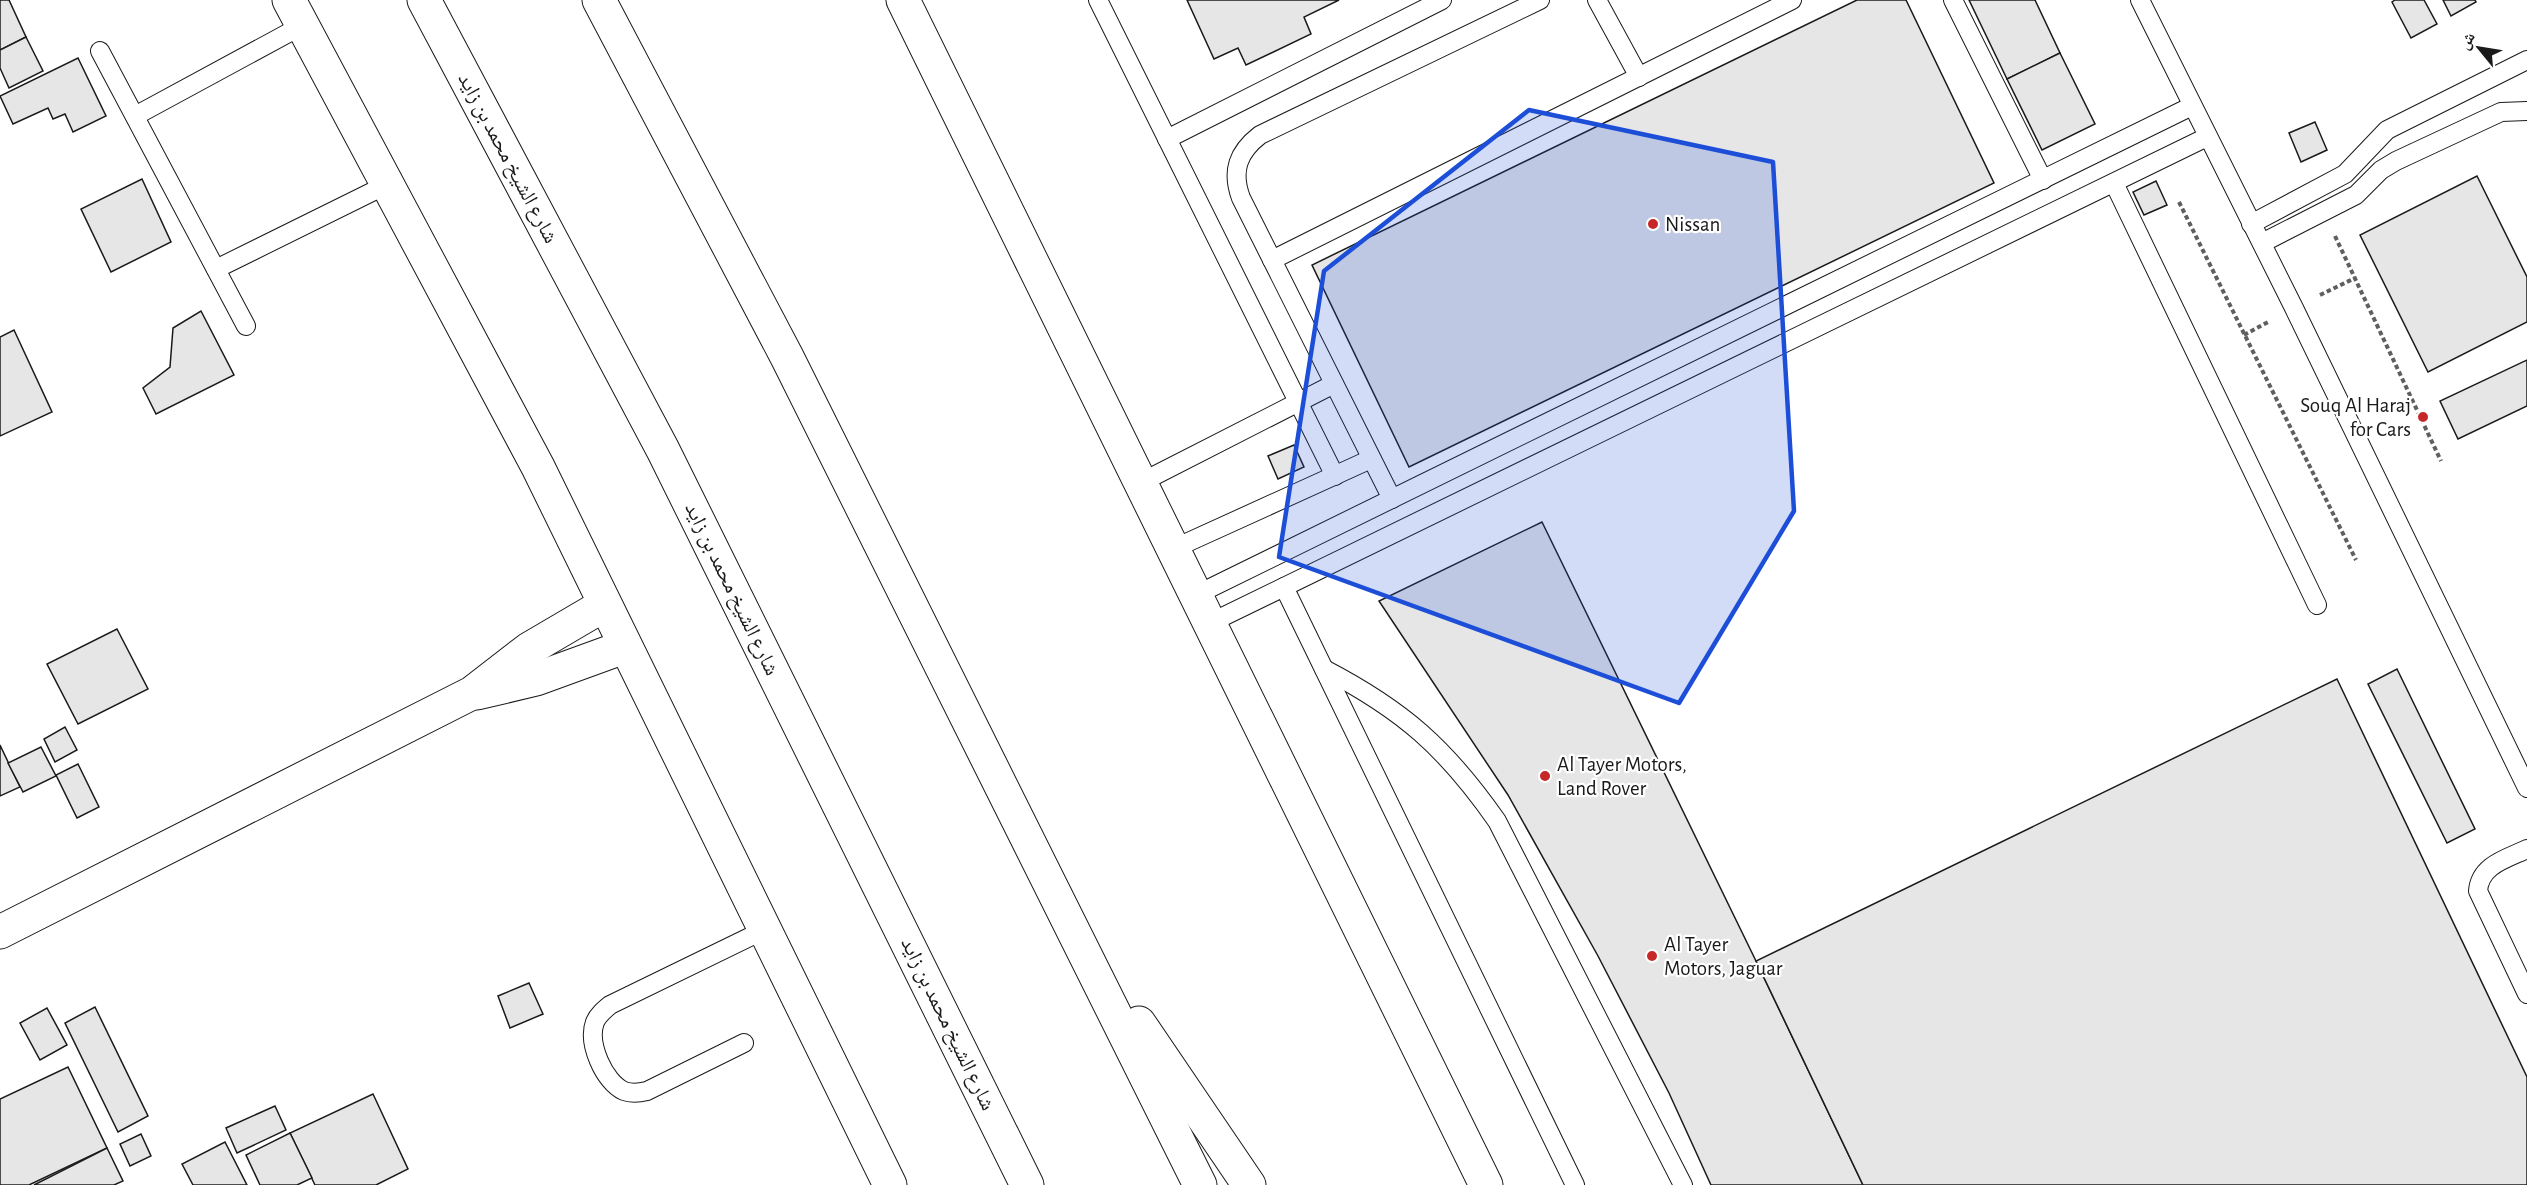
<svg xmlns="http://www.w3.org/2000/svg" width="2527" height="1185" font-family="'Alegreya Sans','Noto Naskh Arabic',sans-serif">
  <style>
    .building { fill: #e6e6e6; stroke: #1a1a1a; stroke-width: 1.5 }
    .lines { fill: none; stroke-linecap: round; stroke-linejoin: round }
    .service-casing { stroke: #1a1a1a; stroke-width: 20 }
    .minor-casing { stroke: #1a1a1a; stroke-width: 35 }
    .tertiary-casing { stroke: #1a1a1a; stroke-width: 35 }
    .secondary-casing { stroke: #1a1a1a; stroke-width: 35 }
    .motorway-casing { stroke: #1a1a1a; stroke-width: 35 }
    .path { stroke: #5f5f5f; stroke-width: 4; stroke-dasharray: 4.5 3; stroke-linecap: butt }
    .service { stroke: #fff; stroke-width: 18 }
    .minor { stroke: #fff; stroke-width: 33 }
    .tertiary { stroke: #fff; stroke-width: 33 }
    .secondary { stroke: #fff; stroke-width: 33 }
    .motorway { stroke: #fff; stroke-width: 33 }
    .marked { fill: #1d4ed8; fill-opacity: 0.2; stroke: #1d4ed8; stroke-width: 4.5; stroke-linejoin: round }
    .poi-dot { fill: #c62828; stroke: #fff; stroke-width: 2 }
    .labels { text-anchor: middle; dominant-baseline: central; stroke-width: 4.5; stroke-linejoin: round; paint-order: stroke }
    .street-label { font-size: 21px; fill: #1a1a1a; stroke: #fff }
    .poi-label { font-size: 21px; fill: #1a1a1a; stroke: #fff; text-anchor: start }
  </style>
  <rect width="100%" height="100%" fill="#fff"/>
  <g class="building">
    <polygon points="0,0 9,0 26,37 0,50"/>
    <polygon points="1187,0 1339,0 1304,17 1311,34 1246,65 1238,48 1214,59"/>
    <polygon points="1857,0 1906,0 1994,183 1409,467 1312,265"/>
    <polygon points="1969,0 2035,0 2060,53 2007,79"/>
    <polygon points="2395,0 2424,0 2437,24 2411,38 2392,2"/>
    <polygon points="2443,0 2475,0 2476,2 2451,16"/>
    <polygon points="26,37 43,71 9,88 0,68 0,50"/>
    <polygon points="2060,53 2095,124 2042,150 2007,79"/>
    <polygon points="78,58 106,116 73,132 65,114 53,119 48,108 13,124 0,96"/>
    <polygon points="2315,122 2327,150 2301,162 2289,133"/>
    <polygon points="2477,176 2527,277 2527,322 2428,372 2360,235"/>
    <polygon points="142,179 171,242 111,272 81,209"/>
    <polygon points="2156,181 2167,205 2144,215 2133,192"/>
    <polygon points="201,311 234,375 156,414 143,388 170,367 173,328"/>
    <polygon points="14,330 52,412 0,436 0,337"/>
    <polygon points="2527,360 2527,406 2458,439 2440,401"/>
    <polygon points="1294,445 1304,467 1278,479 1268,456"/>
    <polygon points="1542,522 1756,961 1863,1185 1711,1185 1669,1093 1598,956 1508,795 1379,601"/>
    <polygon points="117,629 148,689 78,724 47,664"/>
    <polygon points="2397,669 2475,829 2447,843 2368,684"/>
    <polygon points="2337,679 2527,1077 2527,1185 1863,1185 1756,961"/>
    <polygon points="65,727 77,750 55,762 44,739"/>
    <polygon points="0,745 20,787 0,796"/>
    <polygon points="41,747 56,776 23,792 8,763"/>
    <polygon points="78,764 99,807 77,818 56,775"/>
    <polygon points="529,983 543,1014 510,1028 498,996"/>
    <polygon points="95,1007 148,1116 118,1132 65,1023"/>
    <polygon points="47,1008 67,1045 40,1060 20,1023"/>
    <polygon points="68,1067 107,1148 29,1185 0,1185 0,1099"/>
    <polygon points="373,1094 408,1169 376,1185 315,1185 290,1133"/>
    <polygon points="275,1106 286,1130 237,1153 226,1128"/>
    <polygon points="290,1133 312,1178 297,1185 260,1185 246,1155"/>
    <polygon points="141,1134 151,1156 130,1166 120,1144"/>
    <polygon points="225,1142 247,1185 193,1185 182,1164"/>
    <polygon points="107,1148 123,1181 114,1185 34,1185"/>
  </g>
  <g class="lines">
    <defs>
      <g id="service">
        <polyline points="1098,0 1335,476"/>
        <polyline points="1597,0 1639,77"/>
        <polyline points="1953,0 2043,180"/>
        <polyline points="2140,0 2294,308 2527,788"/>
        <polyline points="100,51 246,326"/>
        <polyline points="135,116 303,25"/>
        <polyline points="1167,139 1442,0"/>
        <polyline points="2114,183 2317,605"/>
        <polyline points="2251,224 2345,174 2387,130 2527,60"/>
        <polyline points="2262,243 2356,195 2381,170 2396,161 2501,112 2527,111"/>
        <polyline points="1272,260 1792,0"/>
        <polyline points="216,269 388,184"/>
        <polyline points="1140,483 1334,384"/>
        <path d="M1392 499 1241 198C1231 171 1238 152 1260 135L1540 0"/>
        <polyline points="1173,549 1371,459"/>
        <polyline points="1284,587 1575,1185"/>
        <polyline points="1196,595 2192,106"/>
        <polyline points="1210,623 2207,137"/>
        <path d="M1324 669C1403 710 1446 748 1497 821L1683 1185"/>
        <path d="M2527 849C2506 859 2480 865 2478 891L2527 994"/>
        <path d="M744 1043 647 1091C639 1093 632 1094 624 1091 604 1082 587 1043 595 1022 598 1015 604 1010 610 1005L764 930"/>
      </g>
      <g id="minor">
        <polyline points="477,693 536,679 624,647"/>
        <polyline points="0,932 472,693 529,649 604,605"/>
      </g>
      <polyline id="tertiary" points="903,0 1486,1185"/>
      <polyline id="secondary" points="289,0 538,467 890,1185"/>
      <g id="motorway">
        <polyline points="424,0 663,450 1027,1185"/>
        <polyline points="599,0 787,357 1200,1185"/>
        <polyline points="1139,1023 1249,1185"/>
      </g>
    </defs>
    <use href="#service" class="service-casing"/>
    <use href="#minor" class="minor-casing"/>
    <use href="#tertiary" class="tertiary-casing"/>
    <use href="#secondary" class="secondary-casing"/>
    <use href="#motorway" class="motorway-casing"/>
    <g class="path">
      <polyline points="2179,202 2356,560"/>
      <polyline points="2335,236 2441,461"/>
      <polyline points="2320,295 2355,278"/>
      <polyline points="2244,335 2268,322"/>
    </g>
    <use href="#service" class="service"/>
    <use href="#minor" class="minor"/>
    <use href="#tertiary" class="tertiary"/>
    <use href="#secondary" class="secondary"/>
    <use href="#motorway" class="motorway"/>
  </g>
  <path class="marked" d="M1529 110 1773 162 1794 511 1679 703 1279 557 1324 271Z"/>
  <g class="poi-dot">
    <circle cx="1653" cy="224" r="6"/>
    <circle cx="2423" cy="417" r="6"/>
    <circle cx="1545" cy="776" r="6"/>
    <circle cx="1652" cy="956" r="6"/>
  </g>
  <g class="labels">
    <g class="street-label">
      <text transform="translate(508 158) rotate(62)">شارع الشيخ محمد بن زايد</text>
      <text transform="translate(732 589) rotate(64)">شارع الشيخ محمد بن زايد</text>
      <text transform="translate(948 1024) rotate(64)">شارع الشيخ محمد بن زايد</text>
    </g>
    <g class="poi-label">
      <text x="1665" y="224">Nissan</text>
      <text x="2411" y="405" text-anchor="end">Souq Al Haraj<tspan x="2411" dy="24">for Cars</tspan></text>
      <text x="1557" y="764">Al Tayer Motors,<tspan x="1557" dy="24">Land Rover</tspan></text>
      <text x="1664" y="944">Al Tayer<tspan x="1664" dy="24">Motors, Jaguar</tspan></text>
    </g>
  </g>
  <g transform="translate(2479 48) rotate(300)" stroke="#ffffff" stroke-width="4.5" paint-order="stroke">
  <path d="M0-4.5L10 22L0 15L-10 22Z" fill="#1a1a1a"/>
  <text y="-9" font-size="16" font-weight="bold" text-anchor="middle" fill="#1a1a1a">ش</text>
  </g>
</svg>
